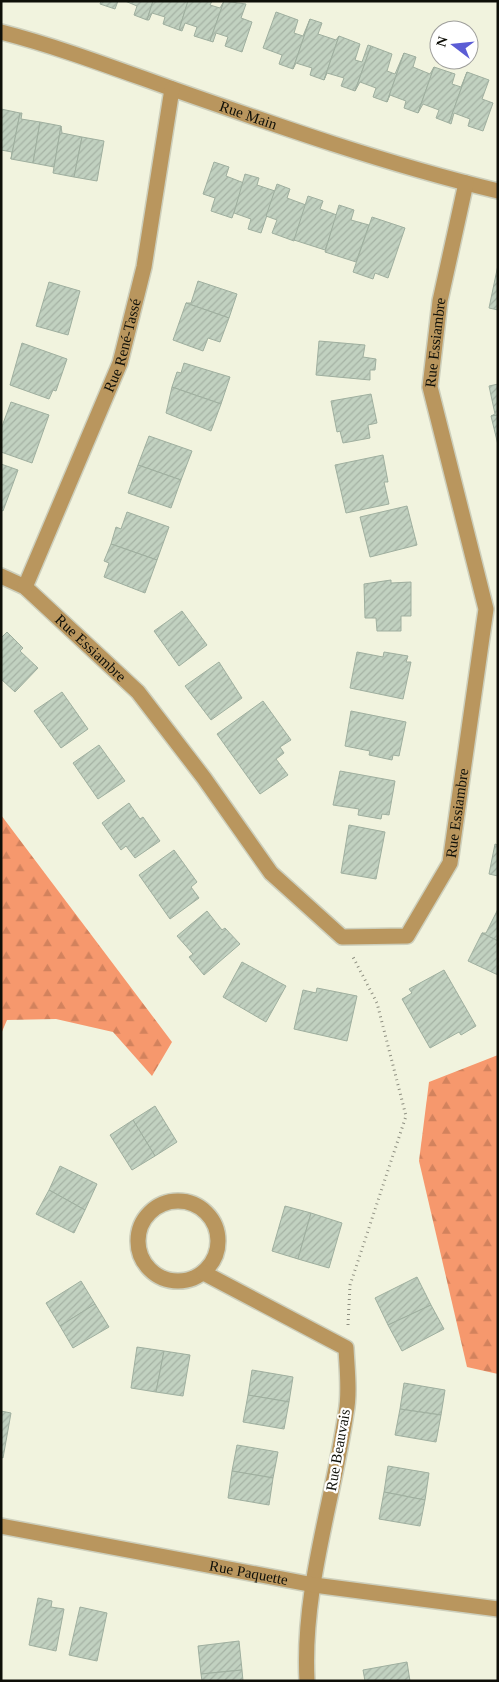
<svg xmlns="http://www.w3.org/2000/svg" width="499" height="1682" font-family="'Times New Roman',serif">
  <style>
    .forest { fill: url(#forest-firs) }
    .building { fill: url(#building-hatch); stroke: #9faf9f }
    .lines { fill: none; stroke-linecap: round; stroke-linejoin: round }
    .minor-casing { stroke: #cdcfbc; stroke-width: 18 }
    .path { stroke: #8e8f81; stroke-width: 3; stroke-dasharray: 1 4; stroke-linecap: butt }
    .minor { stroke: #b9965e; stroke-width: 15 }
    .labels { text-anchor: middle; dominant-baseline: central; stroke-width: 4.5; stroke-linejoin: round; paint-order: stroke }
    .street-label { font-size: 15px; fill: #0e0f08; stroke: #fff }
  </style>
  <defs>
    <pattern id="forest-firs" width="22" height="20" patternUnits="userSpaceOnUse" patternTransform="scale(1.25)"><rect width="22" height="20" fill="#f6986d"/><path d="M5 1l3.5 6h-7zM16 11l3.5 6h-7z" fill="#d2825d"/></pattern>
    <pattern id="building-hatch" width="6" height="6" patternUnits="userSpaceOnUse" patternTransform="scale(1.25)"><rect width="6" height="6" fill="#c1d1c0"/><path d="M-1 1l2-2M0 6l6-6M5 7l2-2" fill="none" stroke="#a5b2a4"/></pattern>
  </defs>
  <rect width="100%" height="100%" fill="#f1f3de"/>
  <g class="forest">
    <polygon points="1,815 172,1042 152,1076 113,1032 56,1019 7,1020 1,1034"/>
    <polygon points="498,1055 498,1374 467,1367 419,1161 429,1082"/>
  </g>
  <g class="building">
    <polygon points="101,1 118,1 115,9 100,4"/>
    <polygon points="125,1 153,1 147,20 134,15 137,6"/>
    <polygon points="153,1 188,1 179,30 163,24 165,17 152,13 149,20 147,20"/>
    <polygon points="188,1 212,1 210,5 220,8 224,1 210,41 194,36 197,27 185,23 182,31 179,30"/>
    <polygon points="224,1 246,4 241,18 252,22 242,52 225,46 228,37 216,33 213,42 210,41"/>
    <polygon points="276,12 298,20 294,33 303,36 310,19 293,69 279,64 282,55 263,48"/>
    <polygon points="310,19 322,23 318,34 336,40 339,36 324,80 310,75 312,68 296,63 293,69"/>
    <polygon points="339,36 360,44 355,60 362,62 368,45 371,46 355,91 341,86 344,78 327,73 324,80"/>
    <polygon points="371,46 392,54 387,71 395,74 404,53 387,102 373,97 376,88 360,82 355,91"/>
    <polygon points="404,53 416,57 413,67 430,74 434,67 418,113 404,108 406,101 390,95 387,102"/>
    <polygon points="434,67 455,74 452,84 461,87 467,72 449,123 436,118 439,110 423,104 418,113"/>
    <polygon points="467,72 489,80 482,99 493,103 483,131 468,126 470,119 454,113 451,124 449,123"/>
    <polygon points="1,109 20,113 11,159 12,152 1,150"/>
    <polygon points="20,113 22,113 21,119 40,122 33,163 11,159"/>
    <polygon points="40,122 61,126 54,167 33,163"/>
    <polygon points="61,126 62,133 82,137 74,177 53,173"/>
    <polygon points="82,137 104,141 97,181 74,177"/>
    <polygon points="214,162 229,167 226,176 244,183 232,218 211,211 215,198 203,194"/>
    <polygon points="245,174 259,178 257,185 275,191 261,233 248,229 251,219 234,213"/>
    <polygon points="277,184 290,189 287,198 306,205 294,241 272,233 277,220 266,216"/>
    <polygon points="308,196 323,201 320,209 337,215 325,250 294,240"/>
    <polygon points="339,205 354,210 351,220 369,225 356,262 325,252"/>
    <polygon points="372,217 405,228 388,278 375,273 373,279 353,272"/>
    <polygon points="498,265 498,310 489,308"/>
    <polygon points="198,281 237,294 229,318 186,303 191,303"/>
    <polygon points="49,282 80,291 68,335 36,326"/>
    <polygon points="186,303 229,318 220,342 208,338 203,351 173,340"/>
    <polygon points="319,341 365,345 363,357 376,359 375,370 370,370 370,380 316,375"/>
    <polygon points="22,343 67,359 56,391 53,390 49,399 10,385"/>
    <polygon points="184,363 230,377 221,404 172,387 177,372 181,373"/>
    <polygon points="498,384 498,415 491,416 495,414 489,386"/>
    <polygon points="172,387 221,404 211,431 166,413"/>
    <polygon points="371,394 377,423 368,425 370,438 343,443 340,431 337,432 331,401"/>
    <polygon points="11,402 49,415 32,463 1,452 1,429"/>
    <polygon points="498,415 498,445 491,416"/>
    <polygon points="149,436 192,451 181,480 138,465"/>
    <polygon points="383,455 388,482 384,482 389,504 346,513 335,465"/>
    <polygon points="1,464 18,470 3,511 1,510"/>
    <polygon points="138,465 181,480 171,508 128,493"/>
    <polygon points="407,506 417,545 370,557 360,517"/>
    <polygon points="127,512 169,527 157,560 111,544 116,527 121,529"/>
    <polygon points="111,544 157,560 145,593 104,577 109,563 104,561"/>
    <polygon points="391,580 391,583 411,582 411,616 401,616 401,631 377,631 376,618 365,618 364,584"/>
    <polygon points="182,611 207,645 179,666 154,631"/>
    <polygon points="7,632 23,648 20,651 38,668 15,692 1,679 1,638"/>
    <polygon points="357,652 383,657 384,652 408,656 406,662 411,662 403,699 350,688"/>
    <polygon points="219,662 242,698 211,720 185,686"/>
    <polygon points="62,692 88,729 61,748 34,711"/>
    <polygon points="263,701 291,740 280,747 284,753 276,759 288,775 260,794 217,734"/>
    <polygon points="351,711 406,722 399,756 393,755 392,760 369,755 370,751 345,746"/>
    <polygon points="99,745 125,781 98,799 73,763"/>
    <polygon points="340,771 395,781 389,815 382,814 381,819 358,815 359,809 333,805"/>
    <polygon points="129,803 140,819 143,817 160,841 135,858 126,846 121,850 102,823"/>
    <polygon points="349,825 385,832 376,879 341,873"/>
    <polygon points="495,844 498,845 498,876 489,874"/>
    <polygon points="174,850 197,882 191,887 199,898 170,919 139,875"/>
    <polygon points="498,909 498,941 482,933 486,933"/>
    <polygon points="207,911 222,930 225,928 240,944 204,975 189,957 193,954 177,936"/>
    <polygon points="482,933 498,941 498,975 468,961"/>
    <polygon points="242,962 286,986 266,1022 223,997"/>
    <polygon points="444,970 476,1026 461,1035 459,1032 430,1048 402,999 412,993 409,989"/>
    <polygon points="317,988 357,996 347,1041 294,1029 303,990 316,993"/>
    <polygon points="155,1106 177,1142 155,1156 133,1120"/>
    <polygon points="133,1120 155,1156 132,1170 110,1135"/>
    <polygon points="60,1166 97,1184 85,1210 49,1190"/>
    <polygon points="49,1190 85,1210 74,1233 36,1214"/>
    <polygon points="285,1206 311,1213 298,1259 272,1251"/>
    <polygon points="311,1213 342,1223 329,1268 298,1259"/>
    <polygon points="417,1277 431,1305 388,1325 375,1298"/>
    <polygon points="81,1281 95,1304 60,1326 46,1303"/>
    <polygon points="95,1304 109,1327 73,1348 60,1326"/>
    <polygon points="431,1305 444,1329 402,1351 388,1325"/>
    <polygon points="137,1347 164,1351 156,1392 131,1388"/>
    <polygon points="164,1351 190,1355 183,1396 156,1392"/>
    <polygon points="252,1370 293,1377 289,1402 248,1395"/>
    <polygon points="404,1383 445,1390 441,1415 400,1409"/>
    <polygon points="248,1395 289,1402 284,1429 243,1422"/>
    <polygon points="400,1409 441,1415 436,1442 395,1435"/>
    <polygon points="1,1411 11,1413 3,1458 1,1457"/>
    <polygon points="237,1445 278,1452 273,1478 232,1471"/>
    <polygon points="388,1466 429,1473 425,1500 384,1492"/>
    <polygon points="232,1471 273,1478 269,1505 228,1498"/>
    <polygon points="384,1492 425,1500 420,1526 379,1519"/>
    <polygon points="38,1598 52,1601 51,1607 64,1609 56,1651 29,1645"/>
    <polygon points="80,1607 107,1613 97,1661 69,1655"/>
    <polygon points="239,1641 242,1670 201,1674 198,1646"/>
    <polygon points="407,1662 410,1681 365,1681 363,1670"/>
    <polygon points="242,1670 243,1681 202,1681 201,1674"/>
  </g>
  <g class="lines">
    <defs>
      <g id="minor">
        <path id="s1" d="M1 32C59 47 114 68 170 88 278 126 386 164 498 191"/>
        <path id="s2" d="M1 576 25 587 138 692 204 778 271 873 342 937 407 936 450 863 486 609 430 387 440 301 466 183"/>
        <path id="s3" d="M25 587 120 363 144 267 172 89"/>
        <circle cx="178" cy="1241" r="40"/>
        <path d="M204 1273 346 1348C347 1369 350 1393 346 1413 333 1502 302 1590 307 1681"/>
        <path id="s4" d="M1 1526 314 1585 498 1609"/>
      </g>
    </defs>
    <use href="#minor" class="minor-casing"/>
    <polyline class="path" points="348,1325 350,1285 406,1116 377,1003 353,957"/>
    <use href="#minor" class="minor"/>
  </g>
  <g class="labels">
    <g class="street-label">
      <text stroke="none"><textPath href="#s1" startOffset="261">Rue Main</textPath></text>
      <text stroke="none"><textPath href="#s2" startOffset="1181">Rue Essiambre</textPath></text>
      <text stroke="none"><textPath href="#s3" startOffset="261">Rue René-Tassé</textPath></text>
      <text stroke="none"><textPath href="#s2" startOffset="116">Rue Essiambre</textPath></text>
      <text stroke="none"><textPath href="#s2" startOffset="701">Rue Essiambre</textPath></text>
      <text transform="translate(338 1450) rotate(-80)">Rue Beauvais</text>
      <text stroke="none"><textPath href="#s4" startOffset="252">Rue Paquette</textPath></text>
    </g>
  </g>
  <rect width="499" height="1682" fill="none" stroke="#0e0f08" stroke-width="5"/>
  <g transform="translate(454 45) rotate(286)"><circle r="24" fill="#ffffff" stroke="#9f9f9c"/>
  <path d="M0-4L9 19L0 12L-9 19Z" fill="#5b5dd5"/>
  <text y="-8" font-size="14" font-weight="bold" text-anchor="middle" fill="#0e0f08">N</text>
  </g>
</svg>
